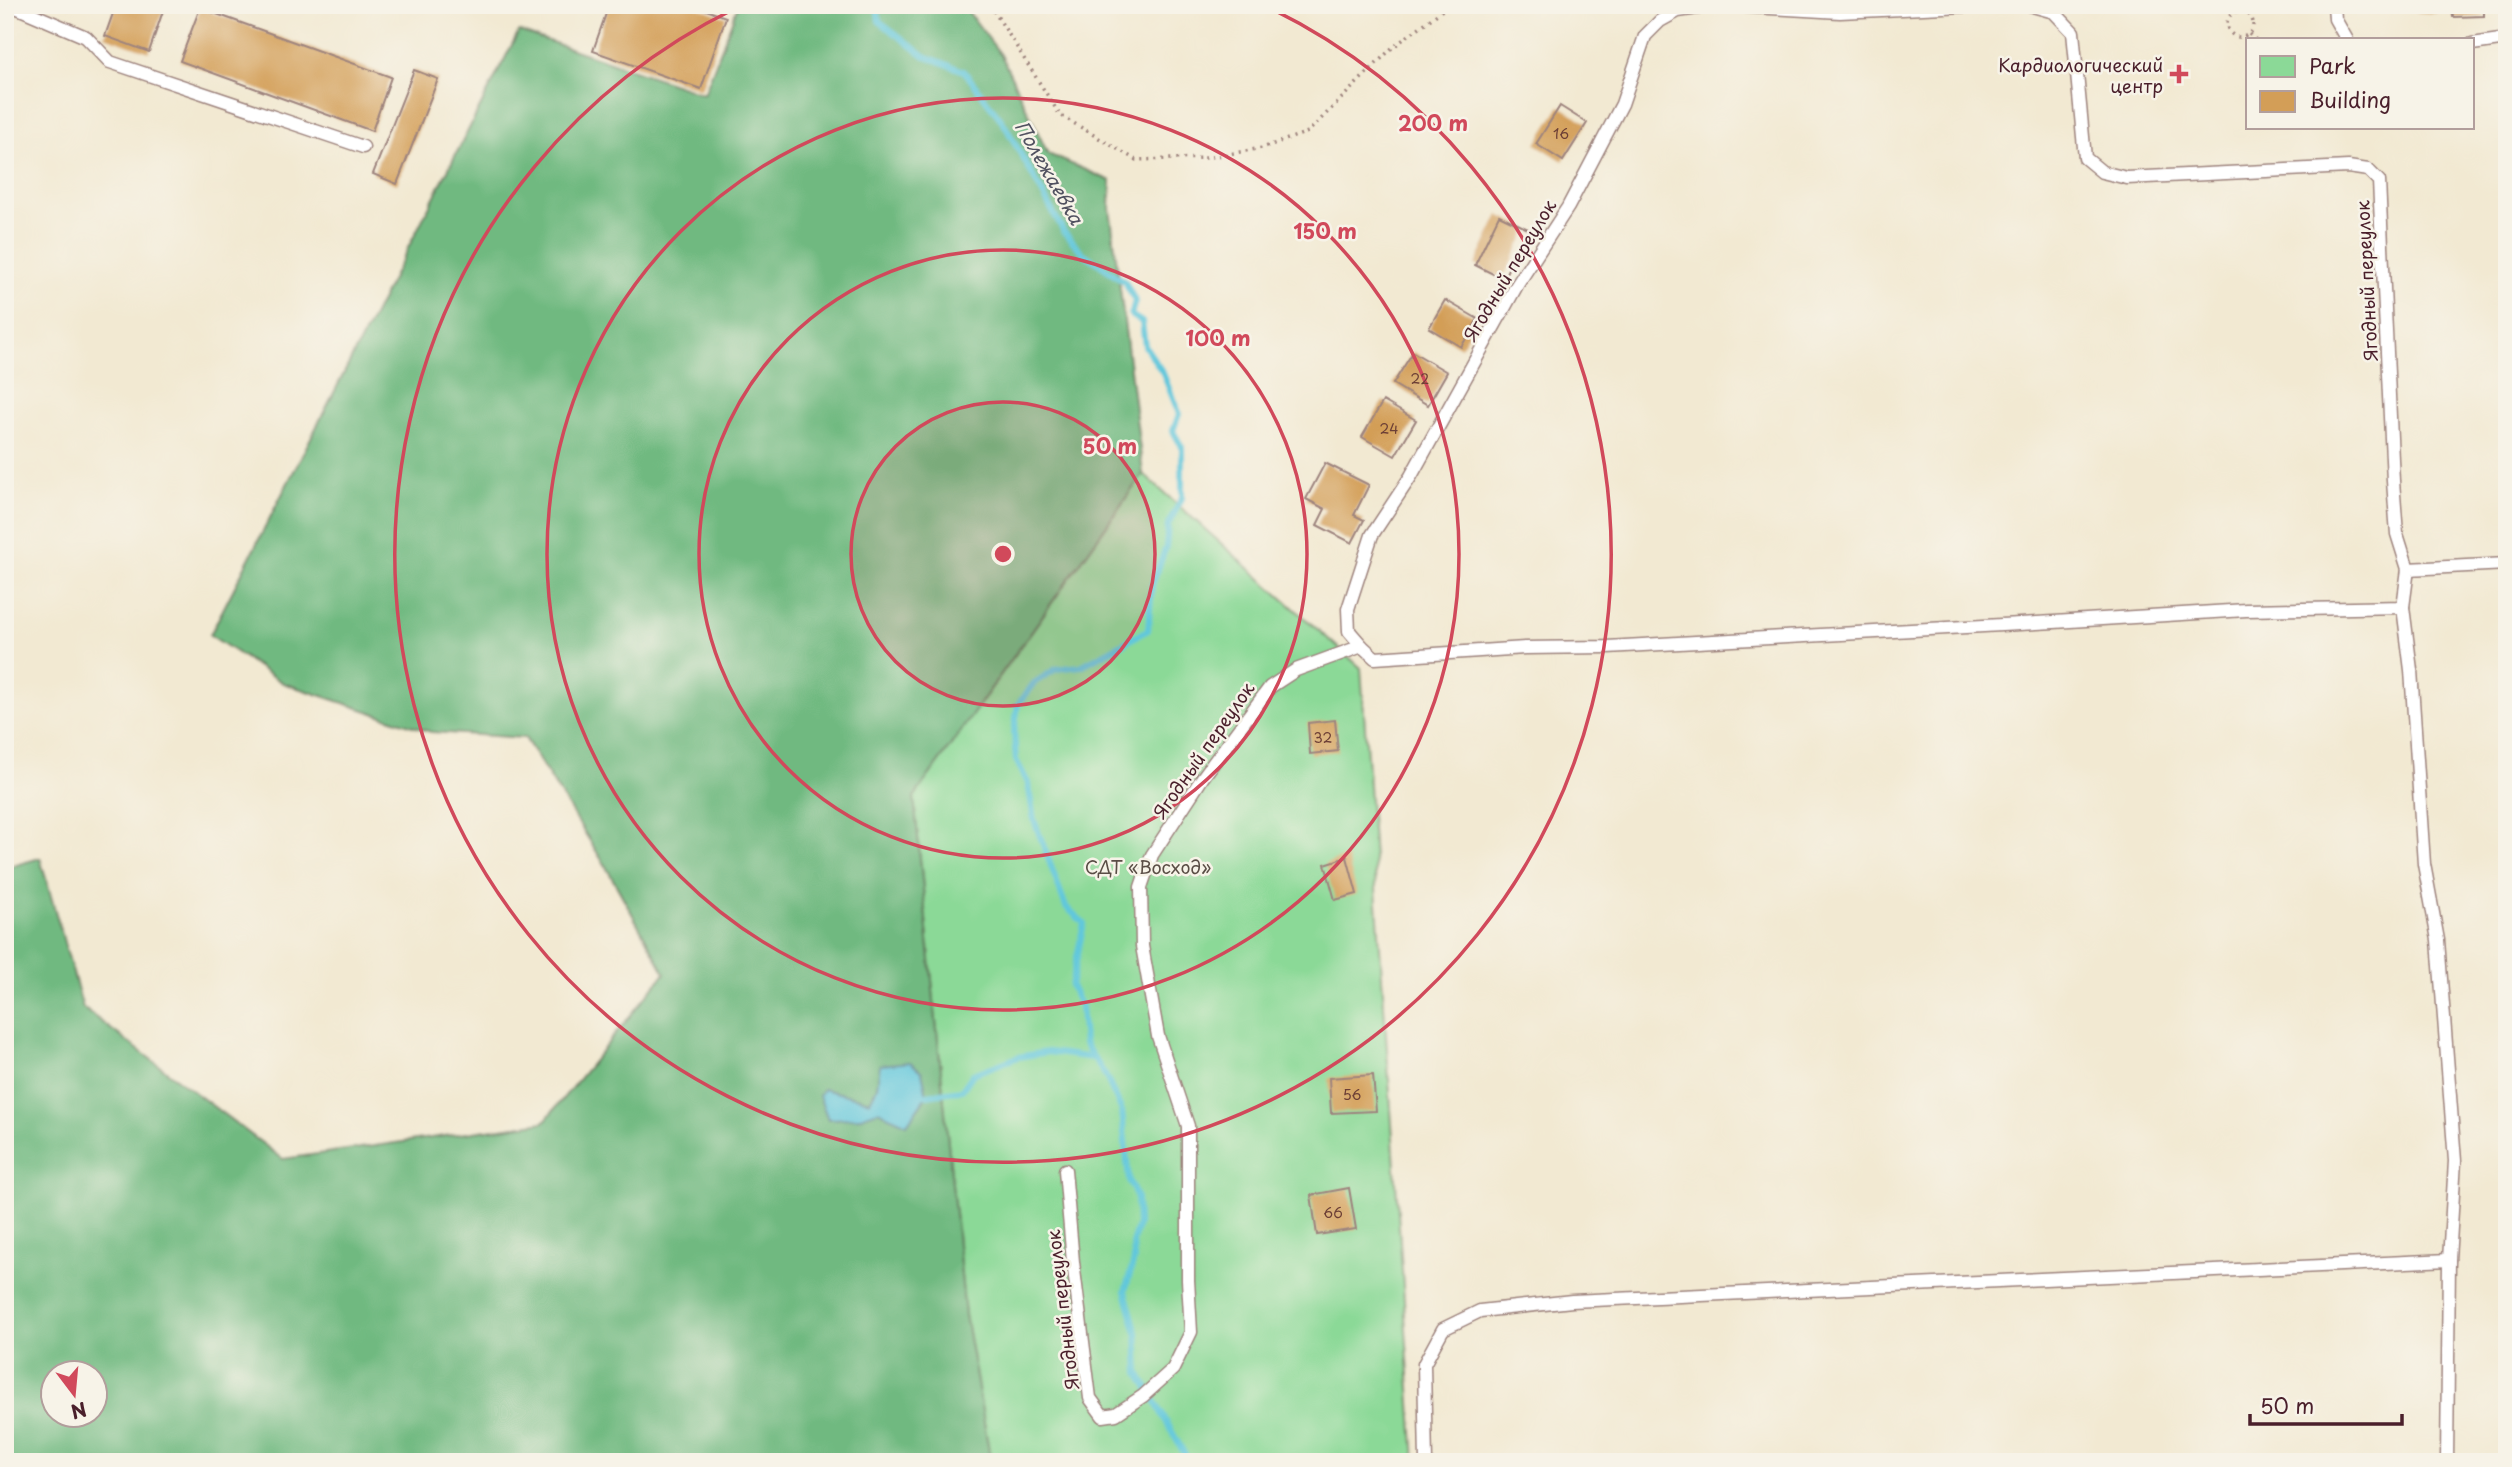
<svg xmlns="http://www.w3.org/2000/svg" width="2512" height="1467" font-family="'Playpen Sans',sans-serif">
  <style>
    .green { fill: #8bd997; stroke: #6a7c61; stroke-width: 2 }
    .forest { fill: #70b980; stroke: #5d6c56; stroke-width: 2; fill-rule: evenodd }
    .water { fill: #60c7dc; stroke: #557384; stroke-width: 2 }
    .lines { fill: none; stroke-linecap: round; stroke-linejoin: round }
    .stream { stroke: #60c7dc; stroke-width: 6 }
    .building { fill: #d39e57 }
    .service-casing { stroke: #9e847e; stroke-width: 15 }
    .path { stroke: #9e847e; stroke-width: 3.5; stroke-dasharray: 2 5; stroke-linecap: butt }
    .service { stroke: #fff; stroke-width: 12 }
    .ring { fill: none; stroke: #d1495b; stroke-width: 3.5 }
    .poi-dot { fill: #d1495b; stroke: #f7f3e8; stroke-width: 2.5 }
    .labels { text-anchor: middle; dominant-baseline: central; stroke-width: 5; stroke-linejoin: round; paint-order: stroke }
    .number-label { font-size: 14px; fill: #6c3f36 }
    .poi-label { font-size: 18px; fill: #4a1f2b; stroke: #f7f3e8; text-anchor: end }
    .street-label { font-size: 18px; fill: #4a1f2b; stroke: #f7f3e8 }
    .park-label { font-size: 18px; fill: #5a4e46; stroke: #f7f3e8 }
    .water-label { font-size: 19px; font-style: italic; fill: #515160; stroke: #f7f3e8 }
    .centre { fill: #d1495b; stroke: #f7f3e8; stroke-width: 3.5 }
    .ring-label { font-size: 21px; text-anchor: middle; font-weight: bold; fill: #d1495b; stroke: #f7f3e8; stroke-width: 5; stroke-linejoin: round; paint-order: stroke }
  </style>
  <rect width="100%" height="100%" fill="#f7f3e8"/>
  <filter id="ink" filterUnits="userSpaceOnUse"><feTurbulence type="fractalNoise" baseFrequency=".0143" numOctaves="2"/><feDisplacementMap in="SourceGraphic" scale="14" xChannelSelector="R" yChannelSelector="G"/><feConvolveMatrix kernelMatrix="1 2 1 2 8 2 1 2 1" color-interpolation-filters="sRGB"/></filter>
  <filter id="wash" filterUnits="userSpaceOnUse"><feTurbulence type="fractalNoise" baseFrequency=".00686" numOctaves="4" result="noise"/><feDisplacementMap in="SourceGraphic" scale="28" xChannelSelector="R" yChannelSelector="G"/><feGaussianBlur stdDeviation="1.57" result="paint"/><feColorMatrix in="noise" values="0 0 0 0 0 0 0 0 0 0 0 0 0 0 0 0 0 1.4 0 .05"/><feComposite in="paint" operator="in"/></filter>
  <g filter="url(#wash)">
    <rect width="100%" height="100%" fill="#f2e9d2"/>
    <polygon class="green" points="1143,474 1361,668 1415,1462 991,1462 965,1315 914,797"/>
    <path class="forest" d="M738 5H963L1001 55 1048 154 1111 181 1110 208 1143 474 914 797 965 1315 991 1462H5V868L40 858 83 1008 283 1159 544 1122 665 973 605 865 525 738 431 732 283 683 210 635 519 31 704 94ZM52 1372H94V1414H52Z"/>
    <polygon class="water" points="910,1062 922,1072 927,1095 907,1124 878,1111 858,1118 828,1119 819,1096 823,1089 870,1101 877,1087 880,1065"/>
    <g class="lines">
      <g class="stream">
        <polyline points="877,5 879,21 925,56 964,71 1003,122 1064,232 1083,253 1125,282 1135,301 1131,315 1142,322 1145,346 1163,373 1179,414 1173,431 1182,447 1182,498 1168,525 1166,547 1152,585 1148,630 1081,666 1056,669 1034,683 1018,704 1014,733 1016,760 1028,783 1034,820 1066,907 1084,923 1071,986 1081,1007 1084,1043 1105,1075 1122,1111 1129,1181 1137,1198 1138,1225 1133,1241 1134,1260 1125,1291 1137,1333 1139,1373 1189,1462"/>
        <polyline points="927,1095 962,1090 973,1074 1018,1057 1048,1052 1093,1058"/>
      </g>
    </g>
    <g id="blocks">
      <g class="building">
        <polygon points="116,5 165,5 149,52 105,36"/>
        <polygon points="609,5 692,5 726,17 701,89 593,51"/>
        <polygon points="2418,5 2436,5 2436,13 2417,12"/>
        <polygon points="2452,5 2484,5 2484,16 2453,17"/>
        <polygon points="200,8 391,77 372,131 180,61"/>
        <polygon points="414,70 438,79 397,184 373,174"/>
        <polygon points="1560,106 1587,123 1563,161 1536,144"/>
        <polygon points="1499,215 1528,229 1503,279 1475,265"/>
        <polygon points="1445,300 1478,319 1461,347 1429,328"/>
        <polygon points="1413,352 1447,372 1428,405 1393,384"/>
        <polygon points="1383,401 1416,420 1395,456 1362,437"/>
        <polygon points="1325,463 1369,485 1354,515 1364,520 1352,543 1317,525 1325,509 1306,499"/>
        <polygon points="1335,720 1338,751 1310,754 1308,723"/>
        <polygon points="1347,857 1357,894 1335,900 1325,864"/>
        <polygon points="1373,1075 1376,1111 1331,1113 1329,1078"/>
        <polygon points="1349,1188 1356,1229 1317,1235 1311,1195"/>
      </g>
    </g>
  </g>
  <g filter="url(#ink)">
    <use href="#blocks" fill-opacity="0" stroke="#9e847e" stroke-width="2"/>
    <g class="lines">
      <defs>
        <g id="service">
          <polyline points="1985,5 1840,12 1717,5 1678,11 1660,21 1645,36 1622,104 1568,207 1517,285 1411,476 1372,535 1348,609 1349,631 1362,646 1375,658 1525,648 1607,647 2054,622 2246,610 2403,607 2408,569 2397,534 2393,481 2379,181 2368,170 2348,167 2127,178 2102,172 2085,158 2073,32 2054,12 2029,5"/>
          <polyline points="2334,5 2335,19 2347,40"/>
          <polyline points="5,6 18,8 86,37 110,62 363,147"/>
          <polyline points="2472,44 2507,39"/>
          <polyline points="2408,569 2507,564"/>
          <polyline points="2403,607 2411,670 2424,864 2438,940 2455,1161 2449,1260 2447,1462"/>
          <polyline points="1065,1170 1073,1262 1090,1398 1103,1416 1116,1414 1143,1396 1173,1369 1191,1332 1188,1280 1188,1126 1158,1036 1142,946 1141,887 1152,855 1203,777 1270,687 1296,670 1362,646"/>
          <polyline points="1426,1462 1424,1364 1443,1329 1480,1311 1572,1301 2449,1260"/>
        </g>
      </defs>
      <use href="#service" class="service-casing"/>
      <g class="path">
        <polyline points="990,5 1060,115 1136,160 1206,158 1262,148 1308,132 1392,48 1449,5"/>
        <circle cx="2240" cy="24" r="13"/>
        <polyline points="2249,34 2256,40"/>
      </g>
      <use href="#service" class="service"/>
    </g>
  </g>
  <circle cx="1003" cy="554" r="152" fill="#d1495b" fill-opacity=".12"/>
  <g class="ring">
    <circle cx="1003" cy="554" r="152"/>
    <circle cx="1003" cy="554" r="304"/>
    <circle cx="1003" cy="554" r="456"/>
    <path d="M1270 8A608 608 0 1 1 736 8"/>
  </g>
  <path class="poi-dot" d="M2175.5 63.5h7v7h7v7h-7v7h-7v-7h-7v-7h7z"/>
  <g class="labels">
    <g class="number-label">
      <text x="1561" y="133">16</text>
      <text x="1420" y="378">22</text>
      <text x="1389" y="428">24</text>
      <text x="1323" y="737">32</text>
      <text x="1352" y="1094">56</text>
      <text x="1333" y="1212">66</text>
    </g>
    <g class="poi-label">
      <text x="2163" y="64">Кардиологический<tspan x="2163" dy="21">центр</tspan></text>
    </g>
    <g class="street-label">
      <text transform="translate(1509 270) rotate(-59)">Ягодный переулок</text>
      <text transform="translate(2366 281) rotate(-93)">Ягодный переулок</text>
      <text transform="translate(1203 750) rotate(-55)">Ягодный переулок</text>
      <text transform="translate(1062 1310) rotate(-97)">Ягодный переулок</text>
    </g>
    <g class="park-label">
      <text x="1148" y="866">СДТ «Восход»</text>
    </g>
    <g class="water-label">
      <text transform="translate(1050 172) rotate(60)">Полежаевка</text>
    </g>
  </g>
  <circle cx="1003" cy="554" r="10" class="centre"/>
  <g class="ring-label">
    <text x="1433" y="131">200 m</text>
    <text x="1325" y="239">150 m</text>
    <text x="1218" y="346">100 m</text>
    <text x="1110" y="454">50 m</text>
  </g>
  <rect width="2512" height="1467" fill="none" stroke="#f7f3e8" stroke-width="28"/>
  <rect x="2246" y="38" width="228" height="91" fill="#f7f3e8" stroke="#b29e9c" stroke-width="2"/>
  <rect x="2260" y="56" width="35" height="21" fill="#8bd997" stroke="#b29e9c" stroke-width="2"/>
  <text x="2309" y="74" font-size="21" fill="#4a1f2b">Park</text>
  <rect x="2260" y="91" width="35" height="21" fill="#d39e57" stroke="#b29e9c" stroke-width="2"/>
  <text x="2309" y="108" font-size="21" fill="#4a1f2b">Building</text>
  <g transform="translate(74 1394) rotate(164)"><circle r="33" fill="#f7f3e8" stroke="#b29e9c" stroke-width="2"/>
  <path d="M0-5L12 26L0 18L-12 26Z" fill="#d1495b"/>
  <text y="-10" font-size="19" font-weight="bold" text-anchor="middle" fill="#4a1f2b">N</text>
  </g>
  <path d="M2250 1414v10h152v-10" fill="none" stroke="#4a1f2b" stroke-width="3.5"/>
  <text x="2260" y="1414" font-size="21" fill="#4a1f2b" stroke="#f7f3e8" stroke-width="5" paint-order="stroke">50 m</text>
</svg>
